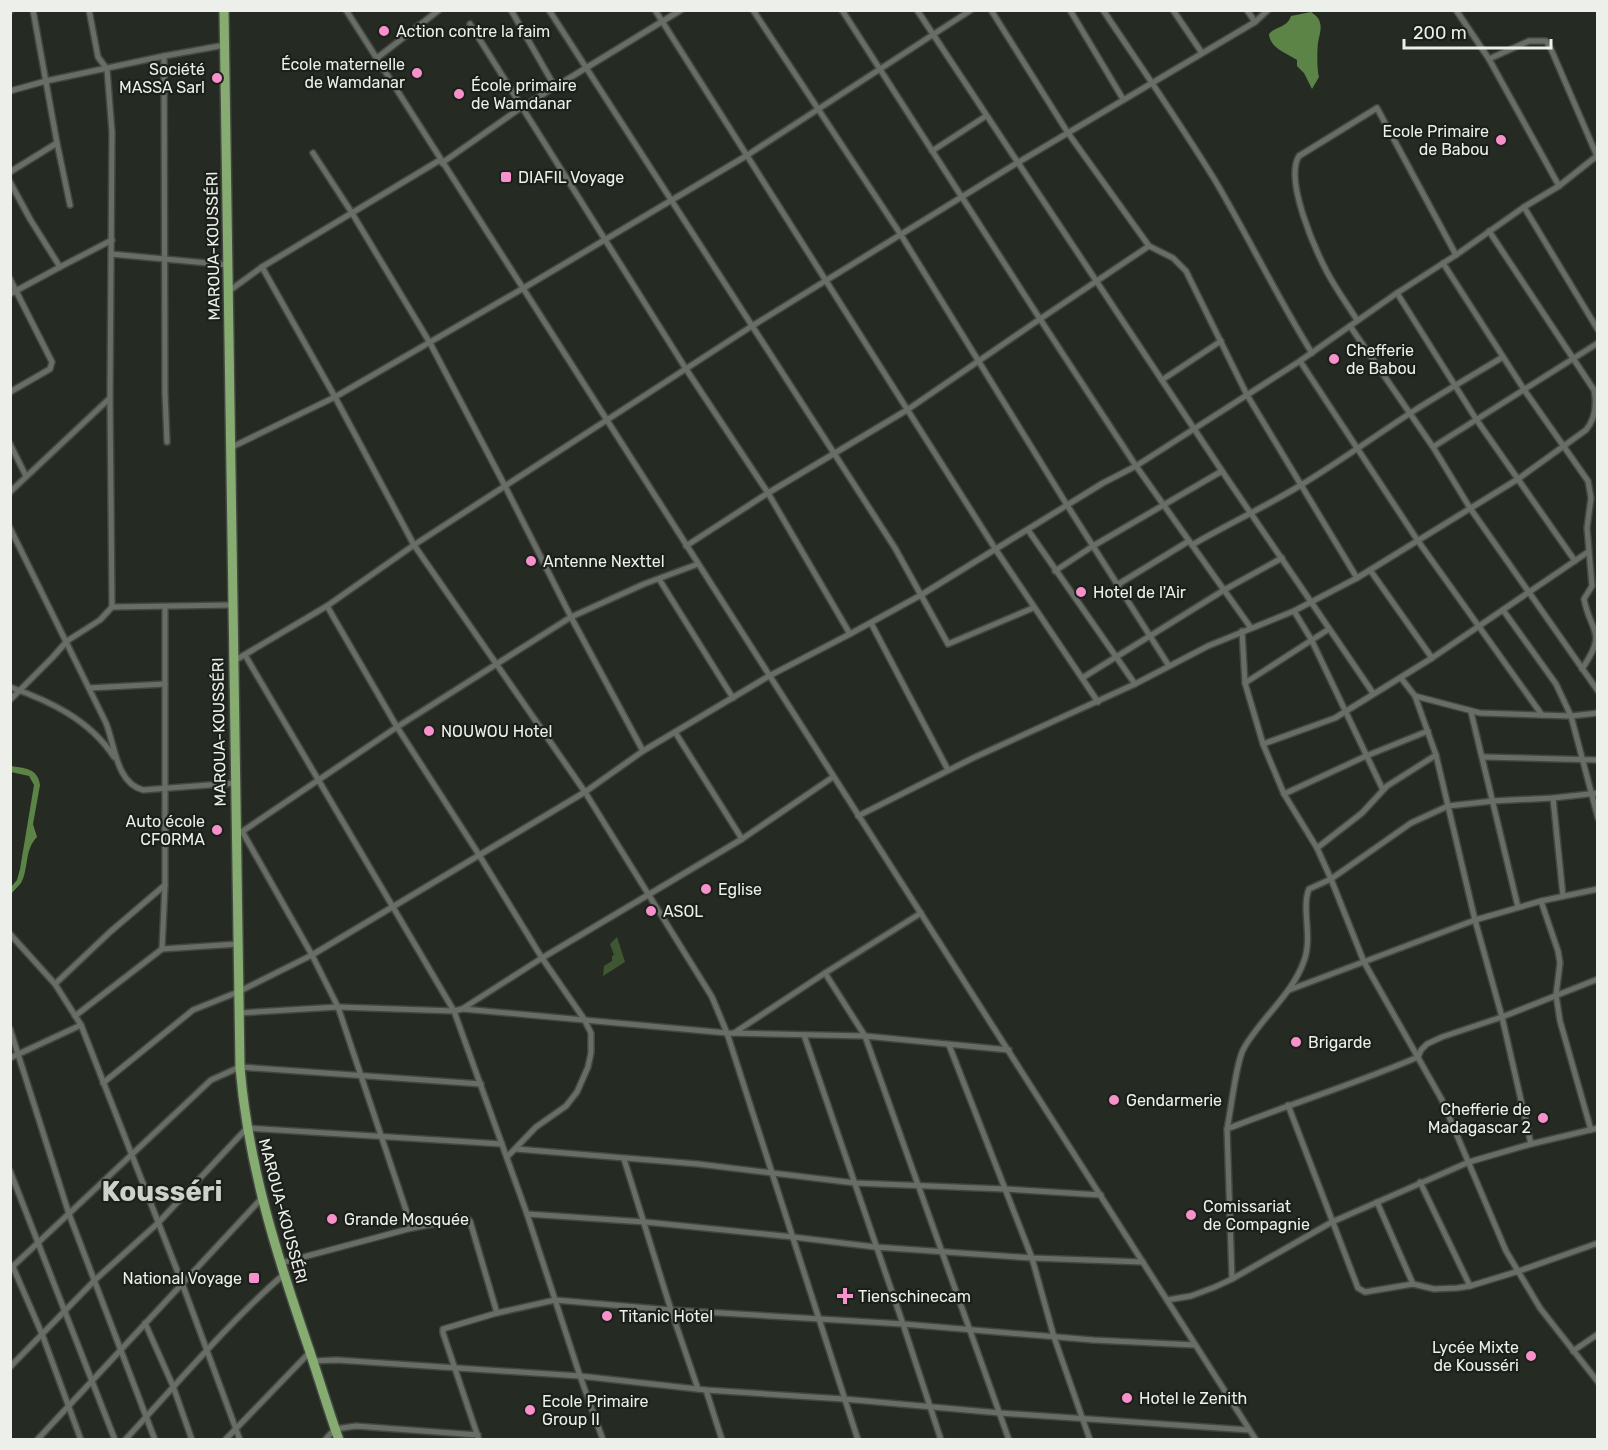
<svg xmlns="http://www.w3.org/2000/svg" width="1608" height="1450" font-family="Rubik,sans-serif">
  <style>
    .green { fill: #3e5631 }
    .water { fill: #5c8447 }
    .lines { fill: none; stroke-linecap: round; stroke-linejoin: round }
    .minor-casing { stroke: #434741; stroke-width: 8 }
    .trunk-casing { stroke: #434741; stroke-width: 12 }
    .minor { stroke: #686e66; stroke-width: 5 }
    .trunk { stroke: #86ac71; stroke-width: 9 }
    .poi-dot { fill: #f890cc; stroke: #1c201a; stroke-width: 2 }
    .labels { text-anchor: middle; dominant-baseline: central; stroke-width: 4.5; stroke-linejoin: round; paint-order: stroke }
    .poi-label { font-size: 16px; fill: #ecefea; stroke: #1c201a; text-anchor: start }
    .street-label { font-size: 16px; fill: #ecefea; stroke: #1c201a }
    .town-label { font-size: 28px; font-weight: bold; fill: #cdd3ca; stroke: #1c201a }
  </style>
  <rect width="100%" height="100%" fill="#252a23"/>
  <polygon class="green" points="617,937 625,962 603,976 604,966 612,961 612,956 614,955 610,944"/>
  <g class="water">
    <path d="M1311 12C1315 15 1319 17 1320 23 1322 29 1319 36 1318 43 1317 50 1317 71 1319 77L1312 89 1304 73 1297 66V60C1286 53 1270 48 1269 34 1276 26 1287 28 1291 16Z"/>
    <path d="M10 766C24 768 38 768 40 785L33 824 37 837C24 850 29 869 21 883 18 887 14 890 11 894V887L17 880 20 869 34 785 29 776 11 772Z"/>
  </g>
  <g class="lines">
    <defs>
      <g id="minor">
        <polyline points="346,10 1256,1440"/>
        <polyline points="511,10 555,87"/>
        <polyline points="549,10 895,548 948,644 1033,608"/>
        <polyline points="655,10 996,550 1098,702"/>
        <polyline points="753,10 901,235 1067,505 1169,666"/>
        <polyline points="842,10 1040,319 1149,246 1068,133 991,10"/>
        <polyline points="917,10 1222,471 1373,693"/>
        <polyline points="1070,10 1123,99"/>
        <path d="M1103 10C1141 67 1180 123 1216 182 1249 238 1277 297 1312 353"/>
        <polyline points="1173,10 1202,53"/>
        <polyline points="1247,10 1255,22"/>
        <polyline points="1456,10 1489,59 1559,186"/>
        <polyline points="10,11 11,10"/>
        <polyline points="470,24 686,369 768,493 850,634"/>
        <polyline points="164,56 165,393 167,442"/>
        <polyline points="377,58 439,10"/>
        <polyline points="1489,59 1529,41 1546,41 1551,49 1597,156"/>
        <polyline points="10,91 46,81 164,56 225,45"/>
        <polyline points="57,143 70,205"/>
        <polyline points="932,151 986,116"/>
        <polyline points="313,153 352,213 430,343 505,486 571,617 643,751"/>
        <polyline points="442,163 522,107 681,10"/>
        <polyline points="10,172 57,143 33,10"/>
        <polyline points="10,182 30,219 60,267 10,294"/>
        <polyline points="1524,207 1598,330"/>
        <polyline points="1149,246 1173,258 1186,271 1247,395 1357,578"/>
        <polyline points="111,254 229,265"/>
        <path d="M1443 263 1525 391 1588 481 1591 498 1587 528 1592 586 1584 599C1591 635 1608 630 1582 669"/>
        <polyline points="60,267 112,240"/>
        <polyline points="262,267 335,397 414,545 585,792 712,997 727,1033 858,1440"/>
        <polyline points="10,279 52,362 50,369 10,392"/>
        <polyline points="229,291 262,267 440,160"/>
        <polyline points="1397,293 1476,419 1575,561"/>
        <path d="M1357 320C1347 304 1336 289 1327 272 1315 249 1284 180 1299 156L1377 108 1456 255"/>
        <polyline points="1350,326 1433,447 1470,508 1598,691"/>
        <polyline points="1300,361 1418,541 1542,715"/>
        <polyline points="1162,380 1221,341"/>
        <polyline points="10,444 26,476"/>
        <polyline points="1433,447 1598,343"/>
        <polyline points="230,448 335,397 522,289 746,156 971,10"/>
        <polyline points="10,492 110,398"/>
        <path d="M10 528 106 723C115 745 116 783 143 790L235 783"/>
        <polyline points="1028,530 1135,684"/>
        <path d="M1192 545C1228 524 1265 507 1301 485 1339 462 1375 436 1412 412 1442 393 1473 375 1503 357"/>
        <polyline points="686,546 768,493 907,410 1040,319 1136,466 1251,628"/>
        <polyline points="1370,570 1432,658"/>
        <polyline points="1055,571 1093,546 1222,471"/>
        <polyline points="659,579 733,698"/>
        <polyline points="1117,585 1189,541"/>
        <polyline points="327,606 397,727 476,850 542,958 584,1019 591,1033 591,1053 588,1067 577,1092 566,1106 536,1127 507,1157"/>
        <polyline points="112,607 232,605"/>
        <polyline points="1503,610 1556,684 1571,716 1598,818"/>
        <polyline points="1294,611 1311,639 1383,790"/>
        <polyline points="871,623 948,770"/>
        <polyline points="1242,631 1245,683 1263,744 1335,718 1432,658 1588,552"/>
        <polyline points="245,655 454,1011 527,1214 580,1376 603,1440"/>
        <polyline points="234,661 327,606 414,545 752,326 1017,163 1255,22 1268,10"/>
        <polyline points="1082,678 1224,590 1282,558"/>
        <polyline points="1401,678 1415,696 1436,755 1475,920 1502,1017 1531,1144"/>
        <polyline points="1245,683 1329,629"/>
        <path d="M10 687C50 701 90 720 114 757"/>
        <polyline points="89,688 165,684"/>
        <polyline points="1415,696 1480,713 1571,716 1598,713"/>
        <polyline points="10,700 52,658 67,641 100,620 112,607 110,398 112,132 107,69 98,57 89,10"/>
        <polyline points="1471,712 1518,907"/>
        <polyline points="675,732 742,839"/>
        <polyline points="1263,744 1284,794 1366,756 1428,731"/>
        <polyline points="1483,757 1598,760"/>
        <path d="M1598 793 1553 798 1493 801 1448 806 1411 823 1331 879 1309 889C1301 908 1313 937 1304 961 1292 995 1261 1018 1244 1048 1236 1061 1231 1111 1227 1129 1290 1104 1355 1084 1418 1057L1421 1050 1427 1044 1442 1037 1502 1017 1598 979"/>
        <polyline points="1284,794 1317,848 1331,879 1364,962 1442,1100 1506,1251 1540,1308 1598,1382"/>
        <polyline points="1553,798 1563,896"/>
        <path d="M858 816 973 758 1135 684 1208 646 1294 611 1357 578 1518 479 1586 430C1596 418 1597 405 1594 390L1489 231"/>
        <polyline points="242,831 312,955 338,1007 412,1228"/>
        <polyline points="237,835 397,727 571,617 644,584 698,564"/>
        <polyline points="1317,848 1362,813 1387,786 1436,755"/>
        <polyline points="1541,901 1558,951 1560,963 1556,995 1560,1021 1591,1130"/>
        <polyline points="10,934 55,984 81,1025 182,1283 240,1440"/>
        <polyline points="162,949 165,885 165,607"/>
        <polyline points="825,973 865,1036 1009,1440"/>
        <polyline points="55,984 110,932 165,885"/>
        <polyline points="1289,990 1475,920 1541,901 1598,889"/>
        <polyline points="463,1009 727,1033 865,1036 1009,1050"/>
        <polyline points="239,1013 338,1007 454,1011 462,1009 542,958 742,839 833,777"/>
        <polyline points="75,1016 162,949 238,944"/>
        <polyline points="10,1029 69,1214 155,1440"/>
        <polyline points="734,1033 825,973 921,913"/>
        <polyline points="804,1035 903,1324 1093,1340 1195,1345"/>
        <polyline points="949,1045 1032,1258 1054,1337 1090,1440"/>
        <polyline points="10,1058 81,1025"/>
        <polyline points="103,1083 193,1010 238,992 312,955 585,792 643,751 769,676 850,634 921,595 1103,483 1136,466 1300,361 1397,293 1456,255 1524,207 1559,186 1598,155"/>
        <polyline points="1288,1105 1358,1288 1365,1292 1413,1284 1434,1289 1457,1288 1470,1286 1519,1271 1598,1243"/>
        <polyline points="1227,1129 1232,1279"/>
        <polyline points="516,1149 698,1164 855,1183 1004,1189 1101,1195"/>
        <polyline points="624,1159 671,1310 698,1389"/>
        <polyline points="10,1171 115,1440"/>
        <polyline points="1420,1182 1470,1286"/>
        <polyline points="1377,1202 1413,1284"/>
        <polyline points="527,1214 645,1222 793,1237 875,1247 1032,1258 1143,1262"/>
        <polyline points="281,1263 412,1228 466,1218 470,1221 497,1313"/>
        <polyline points="13,1267 42,1334 81,1440"/>
        <polyline points="10,1269 211,1080 240,1067 481,1084"/>
        <polyline points="1167,1300 1191,1296 1215,1287 1232,1279 1332,1222 1469,1162 1531,1144 1598,1128"/>
        <polyline points="145,1323 173,1386 192,1440"/>
        <polyline points="1573,1351 1598,1334"/>
        <polyline points="313,1361 337,1360 580,1376 706,1390 844,1399 1000,1413 1249,1430"/>
        <polyline points="10,1367 95,1280 158,1223 247,1128 502,1144"/>
        <polyline points="706,1390 722,1440"/>
        <polyline points="37,1440 261,1199"/>
        <path d="M125 1440C177 1384 226 1325 283 1275"/>
        <polyline points="225,1440 310,1352"/>
        <polyline points="325,1440 335,1429 356,1426 478,1435"/>
        <polyline points="479,1440 443,1333 443,1329 497,1313 555,1300 671,1310 903,1324 941,1440"/>
      </g>
      <path id="trunk" d="M224 10 240 1067C248 1165 277 1256 309 1349 319 1379 328 1409 339 1440"/>
    </defs>
    <use href="#minor" class="minor-casing"/>
    <use href="#trunk" class="trunk-casing"/>
    <use href="#minor" class="minor"/>
    <use href="#trunk" class="trunk"/>
  </g>
  <g class="poi-dot">
    <circle cx="384" cy="31" r="6"/>
    <circle cx="417" cy="73" r="6"/>
    <circle cx="217" cy="78" r="6"/>
    <circle cx="459" cy="94" r="6"/>
    <circle cx="1501" cy="140" r="6"/>
    <rect x="500" y="171" width="12" height="12" rx="3"/>
    <circle cx="1334" cy="359" r="6"/>
    <circle cx="531" cy="561" r="6"/>
    <circle cx="1081" cy="592" r="6"/>
    <circle cx="429" cy="731" r="6"/>
    <circle cx="217" cy="830" r="6"/>
    <circle cx="706" cy="889" r="6"/>
    <circle cx="651" cy="911" r="6"/>
    <circle cx="1296" cy="1042" r="6"/>
    <circle cx="1114" cy="1100" r="6"/>
    <circle cx="1543" cy="1118" r="6"/>
    <circle cx="1191" cy="1215" r="6"/>
    <circle cx="332" cy="1219" r="6"/>
    <rect x="248" y="1272" width="12" height="12" rx="3"/>
    <path d="M842 1287h6v6h6v6h-6v6h-6v-6h-6v-6h6z"/>
    <circle cx="607" cy="1316" r="6"/>
    <circle cx="1531" cy="1356" r="6"/>
    <circle cx="1127" cy="1398" r="6"/>
    <circle cx="530" cy="1410" r="6"/>
  </g>
  <g class="labels">
    <g class="poi-label">
      <text x="396" y="31">Action contre la faim</text>
      <text x="405" y="64" text-anchor="end">École maternelle<tspan x="405" dy="18">de Wamdanar</tspan></text>
      <text x="205" y="69" text-anchor="end">Société<tspan x="205" dy="18">MASSA Sarl</tspan></text>
      <text x="471" y="85">École primaire<tspan x="471" dy="18">de Wamdanar</tspan></text>
      <text x="1489" y="131" text-anchor="end">Ecole Primaire<tspan x="1489" dy="18">de Babou</tspan></text>
      <text x="518" y="177">DIAFIL Voyage</text>
      <text x="1346" y="350">Chefferie<tspan x="1346" dy="18">de Babou</tspan></text>
      <text x="543" y="561">Antenne Nexttel</text>
      <text x="1093" y="592">Hotel de l'Air</text>
      <text x="441" y="731">NOUWOU Hotel</text>
      <text x="205" y="821" text-anchor="end">Auto école<tspan x="205" dy="18">CFORMA</tspan></text>
      <text x="718" y="889">Eglise</text>
      <text x="663" y="911">ASOL</text>
      <text x="1308" y="1042">Brigarde</text>
      <text x="1126" y="1100">Gendarmerie</text>
      <text x="1531" y="1109" text-anchor="end">Chefferie de<tspan x="1531" dy="18">Madagascar 2</tspan></text>
      <text x="1203" y="1206">Comissariat<tspan x="1203" dy="18">de Compagnie</tspan></text>
      <text x="344" y="1219">Grande Mosquée</text>
      <text x="242" y="1278" text-anchor="end">National Voyage</text>
      <text x="858" y="1296">Tienschinecam</text>
      <text x="619" y="1316">Titanic Hotel</text>
      <text x="1519" y="1347" text-anchor="end">Lycée Mixte<tspan x="1519" dy="18">de Kousséri</tspan></text>
      <text x="1139" y="1398">Hotel le Zenith</text>
      <text x="542" y="1401">Ecole Primaire<tspan x="542" dy="18">Group II</tspan></text>
    </g>
    <g class="street-label">
      <text transform="translate(213 246) rotate(-91)">MAROUA-KOUSSÉRI</text>
      <text transform="translate(219 732) rotate(-91)">MAROUA-KOUSSÉRI</text>
      <text transform="translate(283 1211) rotate(75)">MAROUA-KOUSSÉRI</text>
    </g>
    <g class="town-label">
      <text x="162" y="1191">Kousséri</text>
    </g>
  </g>
  <rect width="1608" height="1450" fill="none" stroke="#ecefea" stroke-width="24"/>
  <path d="M1404 39v9h147v-9" fill="none" stroke="#ecefea" stroke-width="3"/>
  <text x="1413" y="39" font-size="18" fill="#ecefea" stroke="#1c201a" stroke-width="4.5" paint-order="stroke">200 m</text>
</svg>
